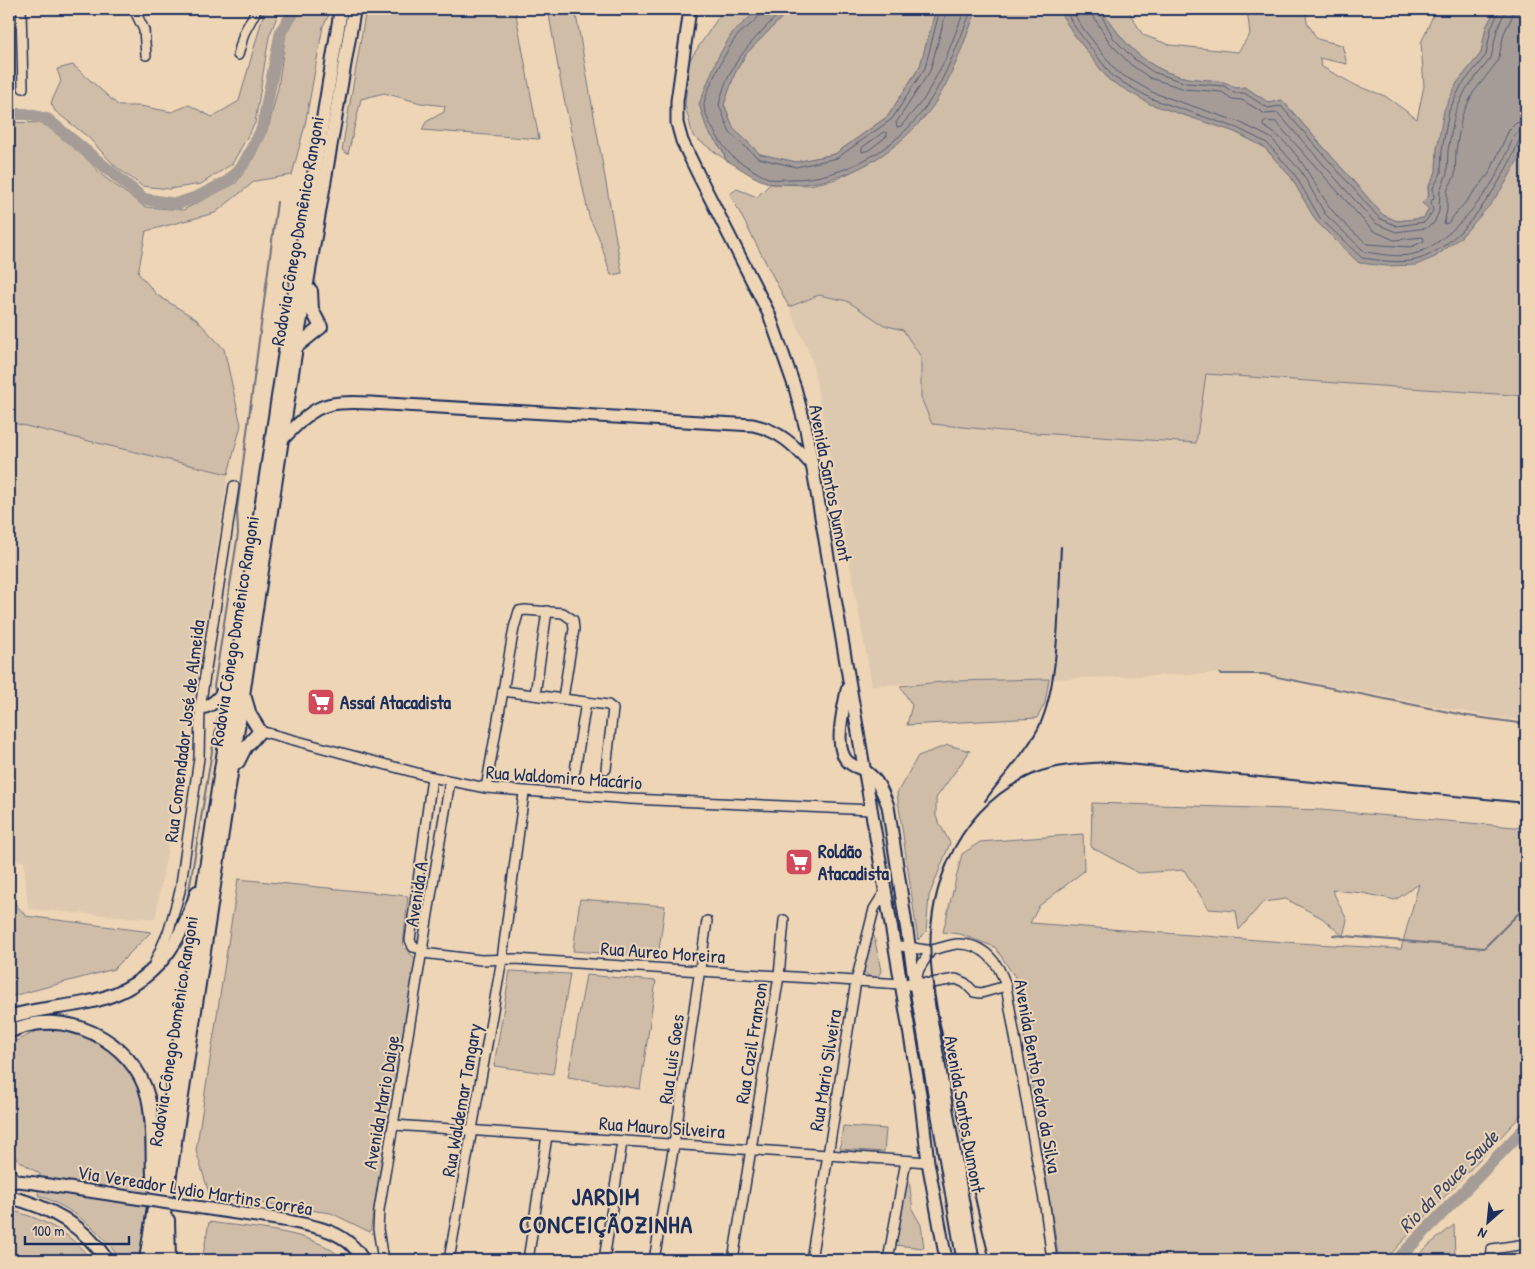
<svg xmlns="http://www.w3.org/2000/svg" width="1535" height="1269" font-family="'Patrick Hand',sans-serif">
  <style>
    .built { fill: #ddc9af }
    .green { fill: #cfbda8; stroke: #757683 }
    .water { fill: #a59c97; stroke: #6e7080 }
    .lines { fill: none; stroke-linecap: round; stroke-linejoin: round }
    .shore { stroke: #525b75; stroke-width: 1 }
    .stream { stroke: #6e7080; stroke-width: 2 }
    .river { stroke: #a59c97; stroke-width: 12 }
    .minor-casing { stroke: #1b2f5e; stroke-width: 12 }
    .major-casing { stroke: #1b2f5e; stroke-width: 15 }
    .highway-casing { stroke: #1b2f5e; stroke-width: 16 }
    .minor { stroke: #edd5b5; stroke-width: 9 }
    .major { stroke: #edd5b5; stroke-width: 11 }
    .highway { stroke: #edd5b5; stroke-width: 12 }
    .rail { stroke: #1b2f5e; stroke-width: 2 }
    .major-bridge-casing { stroke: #1b2f5e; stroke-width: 15; stroke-linecap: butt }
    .major-bridge { stroke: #edd5b5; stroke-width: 11 }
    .labels { text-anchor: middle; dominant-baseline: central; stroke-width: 4; stroke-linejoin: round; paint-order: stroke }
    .street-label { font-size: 19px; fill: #1b2f5e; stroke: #edd5b5 }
    .poi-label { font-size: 19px; font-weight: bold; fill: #1b2f5e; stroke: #edd5b5; text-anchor: start }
    .water-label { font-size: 20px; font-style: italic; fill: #374569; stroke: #edd5b5 }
    .district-label { font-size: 24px; font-weight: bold; letter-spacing: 1px; fill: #1b2f5e; stroke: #edd5b5 }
  </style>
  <rect width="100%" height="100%" fill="#edd5b5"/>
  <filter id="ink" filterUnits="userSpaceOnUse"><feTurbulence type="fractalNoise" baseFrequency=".02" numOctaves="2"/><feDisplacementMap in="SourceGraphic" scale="10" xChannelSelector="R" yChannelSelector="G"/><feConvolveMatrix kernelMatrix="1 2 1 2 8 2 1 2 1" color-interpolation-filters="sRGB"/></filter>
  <g filter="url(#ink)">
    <g class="built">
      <polygon points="819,295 847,301 884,325 903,330 921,357 921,398 932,424 1003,431 1196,443 1206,374 1526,396 1526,720 1492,717 1261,672 872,685 812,360 789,307"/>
      <polygon points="9,422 228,474 194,699 155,919 28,909 24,861 9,859"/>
    </g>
    <g class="green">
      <polygon points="265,9 280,9 269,37 255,123 232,164 201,184 169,189 142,186 115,166 88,137 55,111 51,103 61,81 57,69 73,65 119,106 140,106 172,112 189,105 212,117 239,101"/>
      <polygon points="298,9 332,9 323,26 305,125 292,175 255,181 215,213 146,231 138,273 157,295 196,319 224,349 241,425 228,474 9,422 9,122 39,123 61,132 103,176 145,207 183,210 236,183 254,157 269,125 278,88 286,33"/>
      <polygon points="366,9 515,9 539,139 422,130 426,122 444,112 445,106 421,103 384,93 361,99 348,154 342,150"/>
      <polygon points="548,9 575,9 622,273 611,275 598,235 589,217 561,84"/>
      <polygon points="724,9 759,9 707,130 723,151 726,160 693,136 685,105 689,61"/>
      <polygon points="790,9 936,9 920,66 888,116 835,154 796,162 760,154 734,129 724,104 735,73 746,54"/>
      <path d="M977 9H1058L1073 33 1109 80 1235 132 1264 147 1291 177 1316 221 1435 257C1477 225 1511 184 1526 133V396L1206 374 1196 443 1003 431 932 424 921 398V357L903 330 884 325 847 301 819 295 789 307 730 194 737 189 757 197 770 184 810 185 837 179 875 160 933 105 955 64Z"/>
      <path d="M1101 9H1127L1143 35 1170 45 1238 52 1250 34 1247 9H1305L1307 22 1317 39 1342 45 1347 64 1319 58 1322 67 1357 86 1385 96 1417 119 1424 86 1421 43 1435 11 1433 9H1496L1486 27 1481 53 1457 83 1437 149 1436 172 1428 188 1429 208 1424 218 1397 221 1383 215 1282 100 1269 103 1245 87 1236 88C1222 78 1206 81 1188 78 1147 71 1123 43 1101 9Z"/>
      <polygon points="1049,679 1045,703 1037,718 907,725 912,705 900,686 953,681"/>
      <polygon points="948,745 970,751 936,798 936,817 950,843 929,896 926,932 918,940 897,793 918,756"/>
      <polygon points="1092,803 1321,810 1526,828 1526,1110 1385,1260 1059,1260 1015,977 995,947 960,934 943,932 962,854 980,842 1083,834 1084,871 1039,906 1030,923 1298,943 1401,949 1419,884 1395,900 1363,893 1332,890 1347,920 1343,936 1322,918 1286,899 1263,902 1239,930 1236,911 1209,909 1184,870 1139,873 1091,847"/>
      <polygon points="238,879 408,896 403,947 416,959 370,1232 331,1213 210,1196 196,1151"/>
      <polygon points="9,897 26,916 151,932 114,969 9,997"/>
      <polygon points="580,899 665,906 658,957 573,951"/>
      <polygon points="871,933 874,936 881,971 878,977 871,978 862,970"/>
      <polygon points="510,971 570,974 553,1074 494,1066"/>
      <polygon points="586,975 656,981 640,1089 568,1077"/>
      <path d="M60 1030 97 1041 111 1050 130 1070 142 1096 148 1190 140 1260H120C101 1229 71 1208 38 1195L40 1174 18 1160 9 1151V1044L37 1031Z"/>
      <polygon points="843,1126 886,1129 884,1152 840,1149"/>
      <polygon points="908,1172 913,1211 921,1225 924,1248 895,1245"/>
      <path d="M9 1210C39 1217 73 1233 90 1260H9Z"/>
      <path d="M209 1222C247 1228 318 1230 343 1260H202Z"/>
      <polygon points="1454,1225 1455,1260 1414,1260 1429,1245"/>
    </g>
    <g class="water">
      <path d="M759 9H790L746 54 735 73 724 105 734 129 760 154 796 162 835 154 888 116 920 66 936 9H977C964 41 953 77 933 106 901 150 847 185 792 184 785 184 776 185 769 183 754 179 739 167 726 160L723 151 707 130 699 104 717 59 732 33Z"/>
      <path d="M1058 9H1101C1123 43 1147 71 1188 78 1206 81 1221 78 1236 88L1245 87 1269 103 1282 100 1383 215 1397 221 1424 218 1429 209 1422 203 1429 196 1428 188 1436 172 1437 149 1444 110 1457 83 1481 53 1486 27 1496 9H1526V133L1520 156 1505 184 1490 205 1461 237 1435 257 1416 265 1387 266 1359 263 1337 242 1316 221 1291 177 1264 147 1235 132 1150 104 1109 80 1073 33Z"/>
    </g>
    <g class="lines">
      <g class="shore">
        <path d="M762 9C761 20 744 28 737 36 728 47 706 90 704 104 703 117 727 155 738 161 748 166 760 176 771 179 776 180 784 179 790 179 844 180 900 147 929 102 948 73 959 40 972 9"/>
        <path d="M783 9C754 41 729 59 719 105L730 133 758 158 796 167 837 158 892 119 925 68 940 9"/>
        <polyline points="947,9 930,71 896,123 897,127 901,126 924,99 945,60 965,9"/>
        <path d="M1064 9 1077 30 1113 77 1152 99 1237 128 1267 143 1295 175 1320 218 1362 258C1378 260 1399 264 1416 260 1461 248 1505 180 1520 138L1526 135"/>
        <path d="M1071 9 1082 27 1117 72 1154 93 1239 122 1271 138 1301 171 1325 214 1365 252C1380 254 1399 258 1414 254 1444 246 1482 202 1496 176 1504 162 1508 148 1515 134L1526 129"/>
        <polyline points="1091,9 1093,16 1110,43 1130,64 1150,78 1185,89 1222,92 1232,99 1242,100 1265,114 1278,113 1375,223 1396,232 1426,228 1434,223 1439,211 1440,190 1447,174 1448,150 1455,113 1466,89 1491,58 1497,30 1506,9"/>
        <polyline points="1098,9 1114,39 1134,59 1153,72 1186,83 1224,86 1234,93 1244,93 1268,108 1281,106 1379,218 1397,226 1425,222 1433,211 1431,202 1434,197 1433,188 1441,173 1442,150 1449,111 1461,86 1486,55 1491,28 1500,9"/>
        <polyline points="1513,9 1512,17 1504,33 1498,61 1473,93 1462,115 1456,151 1455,175 1447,191 1447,210 1444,224 1448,223 1489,174 1509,130 1516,123 1526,121"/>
        <path d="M1265 121 1276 122 1372 230 1394 240 1423 237 1424 241 1411 247 1367 244C1355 233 1341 222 1331 209 1309 178 1299 146 1263 126Z"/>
        <polygon points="884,132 887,133 887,136 869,150 862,152 862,148"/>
      </g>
      <g class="stream">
        <polyline points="1220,674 1263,674 1468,716 1526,724"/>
        <polyline points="217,694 214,687 238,534 237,509 277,202"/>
        <polyline points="188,897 220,703"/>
        <polyline points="1333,935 1484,948 1526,906"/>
      </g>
      <g class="river">
        <polyline points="9,114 26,114 47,119 144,199 176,204 197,197 228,181 243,165 262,129 281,31 296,9"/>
        <polyline points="1397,1260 1526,1127"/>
      </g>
      <defs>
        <g id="minor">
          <polyline points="21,9 23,88"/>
          <polyline points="134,9 144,30 146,55"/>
          <polyline points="238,55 244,33 257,9"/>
          <polyline points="503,691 586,702 575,771"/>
          <polyline points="535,695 547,611"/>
          <polyline points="586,702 608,705 613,709 606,769"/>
          <polyline points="260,731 432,777 486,788 631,799 872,810"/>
          <polyline points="486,788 514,628 519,611 525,610 563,613 573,620 574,629 563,698"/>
          <path d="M895 946C908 945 921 951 930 950 939 949 948 945 957 944 984 943 999 963 1006 986L1045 1206 1052 1260"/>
          <polyline points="424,949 413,947 410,940 432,777"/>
          <polyline points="423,953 481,960 515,959 901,984"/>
          <polyline points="154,964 169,930 180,891 199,758 200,708 234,486"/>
          <polyline points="916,980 919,969 931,950"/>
          <polyline points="925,984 956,979 965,983 974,992 981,993 1006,986"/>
          <polyline points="394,1125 928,1162"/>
          <polyline points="383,1260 378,1229 379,1210 450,781"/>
          <polyline points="449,1260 502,959 524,793"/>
          <polyline points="528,1260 547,1136"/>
          <polyline points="604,1260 622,1142"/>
          <polyline points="654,1260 674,1145 707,921"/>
          <polyline points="733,1260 779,976 784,920"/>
          <polyline points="811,1260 856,981 874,909 886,890"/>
          <polyline points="888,1260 906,1161"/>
          <polyline points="1491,1260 1492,1249 1526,1244"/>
        </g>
        <g id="major">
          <polyline points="690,9 677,101 677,123 682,141 699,176 769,314 795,388 806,429 920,1094 928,1162 946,1260"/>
          <path d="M282 440C316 405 321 401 370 403L753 425C780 431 794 445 812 465"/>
          <path d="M847 690C844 708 831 752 851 764 855 767 861 768 865 771 878 779 883 793 888 806L915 984 963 1260"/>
          <polyline points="909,984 925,984 973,1260"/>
          <polyline points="9,1180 35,1183"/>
          <path d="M283 1220C314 1226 347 1230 363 1260"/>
        </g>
        <g id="highway">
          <polyline points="296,347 321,327 312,310 311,291"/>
          <path d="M200 708C219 705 225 689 233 673"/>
          <polyline points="238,762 245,748 260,731 250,715 245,698"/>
          <path d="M9 1017C33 1009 59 1008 84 1003 148 991 178 951 197 892"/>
          <path d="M9 1032C62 1005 134 1040 148 1097 154 1123 152 1151 153 1177"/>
          <polyline points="9,1174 15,1181"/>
          <path d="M9 1197C50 1207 83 1225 107 1260"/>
          <polyline points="168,1220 169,1260"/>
          <polyline points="146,1260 284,358 341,9"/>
          <polyline points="157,1260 296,347 354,9"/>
        </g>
      </defs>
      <use href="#minor" class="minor-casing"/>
      <use href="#major" class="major-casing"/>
      <use href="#highway" class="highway-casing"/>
      <use href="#minor" class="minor"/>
      <use href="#major" class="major"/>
      <use href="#highway" class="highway"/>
      <g class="rail">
        <path d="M985 801C1000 778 1021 759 1035 734 1061 692 1058 598 1061 547"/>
        <path d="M990 1260C974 1200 963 1140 951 1079 945 1044 935 1009 932 975 923 896 953 814 1027 777 1052 764 1081 764 1108 762L1526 803"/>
      </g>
      <defs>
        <polyline id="major-bridge" points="35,1183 283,1220"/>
      </defs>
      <use href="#major-bridge" class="major-bridge-casing"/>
      <use href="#major-bridge" class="major-bridge"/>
    </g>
  </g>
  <defs>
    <symbol id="supermarket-square" viewBox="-11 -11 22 22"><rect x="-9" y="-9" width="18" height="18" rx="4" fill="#d1495b" stroke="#edd5b5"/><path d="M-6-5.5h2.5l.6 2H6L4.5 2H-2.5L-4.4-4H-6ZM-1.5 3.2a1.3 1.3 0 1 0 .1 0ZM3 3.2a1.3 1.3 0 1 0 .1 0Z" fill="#fff"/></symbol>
  </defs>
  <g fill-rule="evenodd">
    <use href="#supermarket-square" x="305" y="686" width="32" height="32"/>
    <use href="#supermarket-square" x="783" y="846" width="32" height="32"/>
  </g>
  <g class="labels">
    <g class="street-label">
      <text transform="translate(297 231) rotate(-80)">Rodovia Cônego Domênico Rangoni</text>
      <text transform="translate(831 483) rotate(79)">Avenida Santos Dumont</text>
      <text transform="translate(234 631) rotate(-81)">Rodovia Cônego Domênico Rangoni</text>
      <text transform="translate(184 731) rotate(-83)">Rua Comendador José de Almeida</text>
      <text transform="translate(564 777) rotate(4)">Rua Waldomiro Macário</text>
      <text transform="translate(416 894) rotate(-81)">Avenida A</text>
      <text transform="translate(663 952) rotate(4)">Rua Aureo Moreira</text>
      <text transform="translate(173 1031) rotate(-81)">Rodovia Cônego Domênico Rangoni</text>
      <text transform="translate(751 1043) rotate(-81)">Rua Cazil Franzon</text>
      <text transform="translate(671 1059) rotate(-82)">Rua Luis Goes</text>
      <text transform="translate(825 1070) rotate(-81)">Rua Mario Silveira</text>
      <text transform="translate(1038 1076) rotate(80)">Avenida Bento Pedro da Silva</text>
      <text transform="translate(461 1100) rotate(-80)">Rua Waldemar Tangary</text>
      <text transform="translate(381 1102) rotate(-80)">Avenida Mario Daige</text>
      <text transform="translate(965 1114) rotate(80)">Avenida Santos Dumont</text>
      <text transform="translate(662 1127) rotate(4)">Rua Mauro Silveira</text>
      <text transform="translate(195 1190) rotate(9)">Via Vereador Lydio Martins Corrêa</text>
    </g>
    <g class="poi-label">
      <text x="340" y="702">Assaí Atacadista</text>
      <text x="818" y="851">Roldão<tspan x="818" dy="22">Atacadista</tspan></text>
    </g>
    <g class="water-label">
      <text transform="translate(1448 1181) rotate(-46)">Rio da Pouce Saude</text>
    </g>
    <g class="district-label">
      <text x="606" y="1196">JARDIM<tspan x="606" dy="28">CONCEIÇÃOZINHA</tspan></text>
    </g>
  </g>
  <rect width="1535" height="1269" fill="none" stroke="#edd5b5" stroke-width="30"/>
  <rect x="15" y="15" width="1505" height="1239" fill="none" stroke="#1b2f5e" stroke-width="2" filter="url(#ink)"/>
  <g transform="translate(1488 1222) rotate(207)" stroke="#edd5b5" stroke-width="4" paint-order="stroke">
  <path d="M0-4L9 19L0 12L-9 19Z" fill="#1b2f5e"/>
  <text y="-8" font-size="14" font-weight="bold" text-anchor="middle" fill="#1b2f5e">N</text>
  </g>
  <path d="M25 1236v8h104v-8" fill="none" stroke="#1b2f5e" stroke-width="2.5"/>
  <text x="32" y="1236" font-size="15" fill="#1b2f5e" stroke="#edd5b5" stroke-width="4" paint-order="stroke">100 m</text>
</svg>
